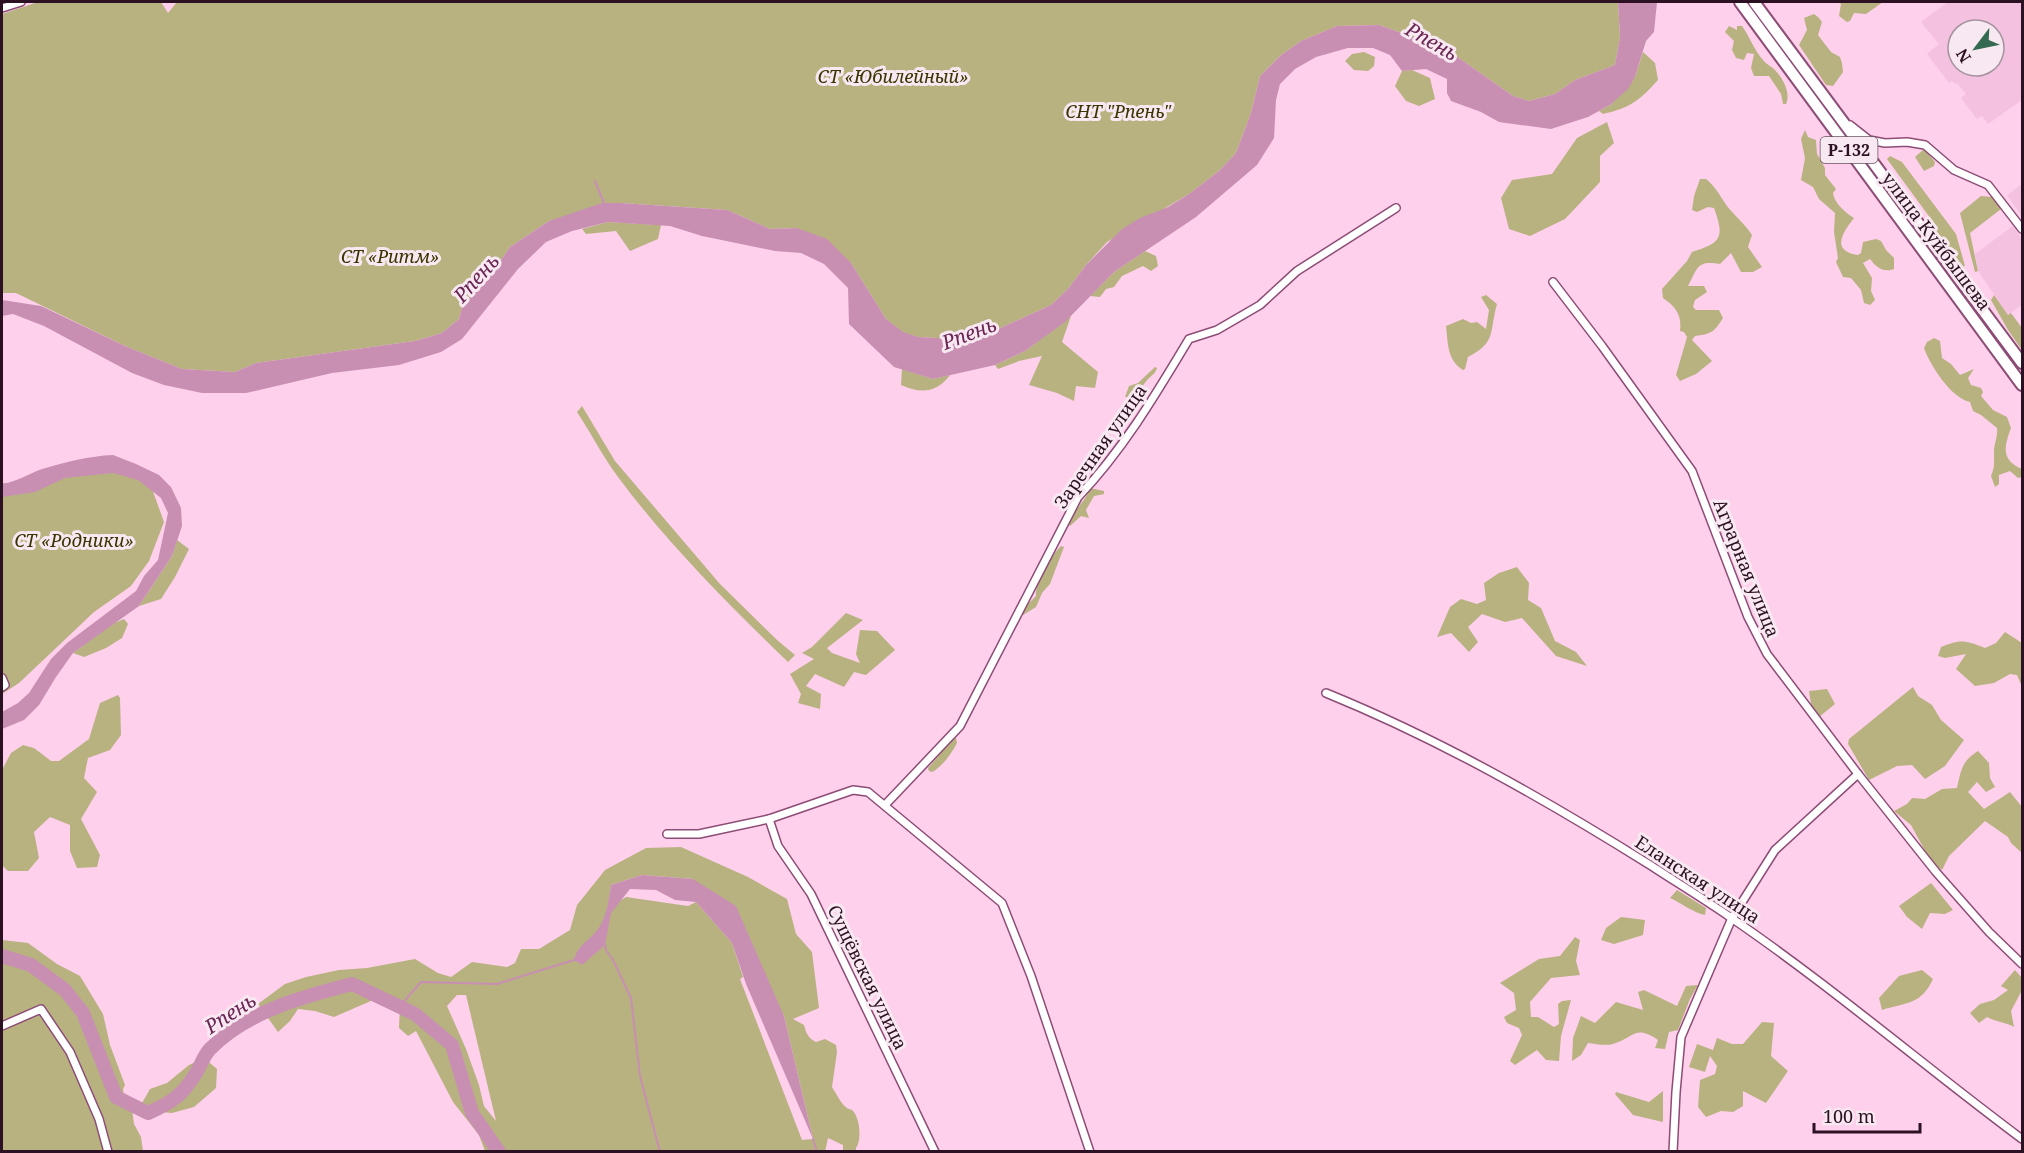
<svg xmlns="http://www.w3.org/2000/svg" width="2024" height="1153" font-family="'Noto Serif',serif">
  <style>
    .built { fill: #f4c2e0; fill-rule: evenodd }
    .green { fill: #b8b280; fill-rule: evenodd }
    .water { fill: #c88fb2 }
    .lines { fill: none; stroke-linecap: round; stroke-linejoin: round }
    .stream { stroke: #c88fb2; stroke-width: 2 }
    .river { stroke: #c88fb2; stroke-width: 14 }
    .minor-casing { stroke: #8d4c76; stroke-width: 10 }
    .trunk-casing { stroke: #8d4c76; stroke-width: 14 }
    .minor { stroke: #fff; stroke-width: 7 }
    .trunk { stroke: #fff; stroke-width: 10 }
    .labels { text-anchor: middle; dominant-baseline: central; stroke-width: 6; stroke-linejoin: round; paint-order: stroke }
    .shield { fill: #f8e8f1; stroke: #695261; stroke-width: 1.5 }
    .shield-label { font-size: 16px; font-weight: bold; fill: #2c1123 }
    .park-label { font-size: 18px; font-style: italic; fill: #3a3400; stroke: #f8e8f1 }
    .street-label { font-size: 18px; fill: #2c1123; stroke: #f8e8f1 }
    .water-label { font-size: 20px; font-style: italic; fill: #6a2654; stroke: #f8e8f1 }
  </style>
  <rect width="100%" height="100%" fill="#fed0eb"/>
  <g class="built">
    <path d="M1948 2H2022V100L1988 124 1982 116 1977 119 1961 98 1966 94 1957 83 1955 84 1952 81 1949 83 1927 54 1939 44 1921 22ZM1958 30H1994V66H1958Z"/>
    <polygon points="2022,184 2022,217 2007,195"/>
    <polygon points="2013,226 2022,239 2022,305 2008,315 1978,271 1975,254"/>
  </g>
  <g class="green">
    <polygon points="38,2 161,2 168,13 177,2 1618,2 1620,37 1615,65 1575,80 1555,94 1529,101 1513,96 1446,49 1379,25 1337,26 1301,41 1281,55 1260,76 1251,113 1236,153 1219,171 1189,194 1107,242 1086,265 1068,289 1051,305 974,340 918,337 903,333 886,319 851,263 797,228 770,229 727,210 621,203 549,221 510,247 492,273 462,307 459,319 442,333 415,341 256,363 235,372 182,369 125,346 16,293 2,293 2,14"/>
    <polygon points="1839,2 1883,2 1866,14 1854,13 1850,21 1847,22 1839,16 1841,4"/>
    <polygon points="1814,14 1819,18 1822,22 1818,35 1831,52 1840,57 1842,63 1843,72 1833,86 1826,85 1799,45 1807,30 1804,18"/>
    <path d="M1729 26 1737 30V26H1742C1750 37 1754 50 1763 60 1766 64 1771 66 1774 69 1783 78 1791 93 1786 104H1783L1781 94 1769 76H1754L1751 68 1754 54 1747 53 1744 60 1736 58 1732 50 1734 41 1725 32Z"/>
    <polygon points="1364,52 1375,57 1374,66 1368,71 1354,70 1345,61 1352,54"/>
    <path d="M1643 52 1655 63 1658 80C1640 100 1630 108 1603 114L1599 111 1610 105 1635 77Z"/>
    <polygon points="1412,70 1430,78 1435,99 1419,106 1406,101 1395,86 1402,71"/>
    <polygon points="1607,122 1614,143 1600,156 1600,182 1565,219 1530,236 1509,229 1501,198 1512,180 1552,174 1577,138"/>
    <path d="M1805 130 1808 137 1816 140 1817 154 1825 168V175L1836 189 1833 193C1834 203 1846 213 1854 218 1843 232 1830 251 1858 255L1861 253 1863 242 1876 239 1881 241 1886 250 1894 258V269C1883 273 1876 267 1870 259L1863 263 1872 278 1871 291 1875 300 1870 305 1864 303 1861 290 1851 278 1843 277 1836 262 1838 258 1834 232 1835 213 1819 199 1813 187 1801 180 1805 158 1801 139Z"/>
    <polygon points="1923,150 1926,151 1935,162 1934,166 1924,171 1915,157"/>
    <polygon points="1890,156 1902,162 1956,234 1965,266 1960,268 1932,230 1931,219 1887,159"/>
    <path d="M1700 179H1706C1716 187 1720 196 1727 206 1735 216 1745 224 1752 235L1748 247 1762 267 1753 272H1741L1731 253 1720 264C1697 260 1698 267 1688 286H1704L1707 292 1695 300 1693 307 1696 310H1719L1723 318C1714 332 1712 334 1695 336L1692 340 1712 361 1696 374 1680 381 1676 375 1687 337 1684 332 1680 331C1682 315 1676 307 1663 298L1662 289 1687 261 1692 252C1721 243 1725 238 1714 208L1708 207 1697 212 1692 210 1694 196Z"/>
    <polygon points="1981,196 1992,197 2001,209 1970,233 1978,271 1975,272 1960,213"/>
    <polygon points="608,222 661,225 658,239 630,251 616,231 586,234 582,229"/>
    <polygon points="1145,251 1156,256 1158,266 1151,271 1143,266 1122,276 1114,287 1106,289 1100,297 1090,296 1114,272"/>
    <path d="M1486 295 1497 304C1489 332 1497 342 1468 357L1465 369 1463 370C1447 360 1448 343 1446 326L1463 319 1471 323 1477 322 1486 329 1489 310 1481 297Z"/>
    <polygon points="1994,295 2008,315 2011,313 2022,328 2022,350 2008,330 1991,300"/>
    <polygon points="1071,316 1062,342 1098,372 1095,388 1076,386 1074,401 1057,393 1029,385 1042,356 1019,361 998,369 995,365 1025,351"/>
    <path d="M1934 338 1940 341 1942 358 1951 364 1960 375 1974 369 1968 378 1971 385 1981 388 1983 392 1981 396 1993 410 2007 417 2011 428C2004 447 2001 460 2022 469V477L2018 478 2010 471 1999 475V484L1995 487 1991 476C1995 467 1994 462 1994 452 1994 443 1998 437 1997 428L1981 415 1973 411 1970 402C1951 398 1930 365 1924 348L1927 342Z"/>
    <path d="M1155 367 1157 368C1155 374 1152 375 1148 379 1140 388 1138 397 1125 397L1129 386 1138 383Z"/>
    <path d="M902 369 933 379 950 375C937 393 920 394 901 385Z"/>
    <path d="M582 406 615 461 720 584 777 640 795 655 788 662C728 604 668 544 618 477 603 457 591 433 577 412Z"/>
    <polygon points="102,456 151,486 164,522 149,561 131,586 94,612 19,683 2,694 2,483 12,484"/>
    <path d="M1090 488 1104 491V494L1094 496 1086 510 1089 518 1081 516 1070 526 1068 524C1073 511 1085 502 1090 488Z"/>
    <polygon points="177,540 189,549 175,577 161,599 139,606 172,556"/>
    <path d="M1061 546 1064 547 1050 584 1042 593 1036 607 1023 615 1021 611 1036 596C1035 582 1050 557 1061 546Z"/>
    <polygon points="1517,567 1529,583 1528,600 1541,608 1555,641 1576,652 1587,666 1556,656 1522,618 1505,622 1482,614 1468,627 1478,642 1469,652 1451,633 1437,637 1450,607 1461,599 1477,604 1486,600 1484,583 1499,573"/>
    <polygon points="846,613 863,620 827,648 832,653 860,663 856,654 860,630 877,631 895,650 866,675 854,672 844,687 815,674 806,686 821,694 820,709 798,703 801,694 790,674 814,659 802,653 812,647"/>
    <polygon points="124,619 128,624 122,638 106,648 84,657 73,653 112,624"/>
    <path d="M2005 632 2022 643V687L2017 675 2010 674 1994 683 1975 686 1956 669 1966 654 1945 658 1938 656 1941 647C1961 639 1965 640 1985 648L1996 643Z"/>
    <polygon points="1913,687 1918,696 1932,705 1941,720 1964,740 1945,766 1925,779 1912,765 1897,766 1869,780 1848,744 1849,739"/>
    <polygon points="1827,689 1835,704 1819,717 1811,704 1809,691"/>
    <polygon points="118,695 120,698 121,735 110,750 88,758 84,778 97,792 81,819 100,855 97,867 77,868 70,851 70,825 50,817 34,832 39,858 28,871 8,871 2,865 2,770 11,753 23,745 34,748 51,761 59,761 89,739 100,703"/>
    <path d="M954 738H956L957 743C952 753 942 767 932 772L929 771 928 768Z"/>
    <path d="M1978 751 1989 763 1990 778 1995 787 1986 792 1977 782 1968 792 1984 809 2010 792 2022 807 2021 823 2022 824V853L2011 843 2008 837 1985 821 1949 856 1942 870 1931 862 1911 825 1894 811 1907 804 1912 798 1925 799 1942 789 1957 788C1961 770 1962 761 1978 751Z"/>
    <path d="M681 847 748 877 787 899 796 934 812 952 819 1008 793 1019 804 1025C806 1033 808 1038 816 1042L825 1039 836 1045 837 1052 832 1087C836 1093 841 1104 847 1108 848 1109 850 1109 852 1110 860 1117 862 1140 856 1148V1152L843 1151V1145L828 1138 825 1152 485 1151 479 1135 453 1102 416 1031 408 1036 399 1028 400 1006 380 997 334 1017 315 1011 298 1009 290 1021 278 1032 258 1004 285 984 306 977 339 970 367 968 415 959 438 973 451 977 472 962 507 967 515 963 521 949H539L570 930 577 905 605 870 646 848ZM642 875 693 879 784 1016 813 1139 802 1140 740 979 743 977 732 943 696 902 688 906 626 897 608 908 611 885ZM457 995H466L496 1121 484 1106 479 1085 466 1049 447 1006Z"/>
    <polygon points="1931,883 1953,910 1945,914 1930,913 1922,929 1907,917 1899,906"/>
    <path d="M1677 890 1706 908 1705 915C1694 913 1681 903 1670 898Z"/>
    <polygon points="1621,917 1645,920 1643,935 1614,944 1601,940 1606,928"/>
    <polygon points="1575,937 1580,940 1576,961 1580,975 1551,978 1530,1002 1531,1017 1538,1017 1554,1027 1559,1024 1558,1004 1562,1001 1571,1000 1561,1036 1559,1061 1546,1060 1537,1050 1515,1065 1510,1061 1522,1035 1519,1028 1507,1023 1504,1017 1516,1010 1514,993 1500,983 1539,959 1560,956"/>
    <polygon points="2,940 28,943 57,964 80,976 103,1014 110,1045 125,1085 123,1089 125,1103 132,1109 134,1124 141,1137 143,1151 2,1152"/>
    <path d="M1922 970 1933 979C1921 1005 1907 1002 1882 1010L1879 998 1899 976Z"/>
    <path d="M2015 970 2022 978V990L2011 1011 2014 1027C2005 1022 1996 1022 1987 1017L1979 1023 1970 1013 1980 1004 1994 1000 2008 990 2001 986Z"/>
    <path d="M1698 985 1690 999 1678 1030 1669 1032 1665 1049 1655 1048 1658 1040C1635 1024 1634 1038 1613 1044 1606 1046 1595 1044 1588 1043L1581 1055 1572 1061 1573 1038 1581 1016 1595 1023 1616 1002 1643 1010 1638 992 1644 990 1677 1006 1686 986Z"/>
    <polygon points="1762,1022 1774,1023 1771,1056 1788,1071 1766,1103 1743,1091 1743,1106 1733,1112 1721,1111 1706,1117 1698,1107 1700,1080 1715,1074 1717,1066 1710,1056 1705,1072 1689,1067 1697,1044 1713,1050 1717,1038 1732,1044 1743,1044"/>
    <polygon points="204,1058 217,1069 216,1088 194,1107 172,1113 138,1110 150,1089 167,1083 189,1065"/>
    <polygon points="1663,1091 1663,1122 1633,1115 1615,1094 1616,1092 1649,1102"/>
  </g>
  <g class="water">
    <polygon points="1618,2 1657,2 1654,32 1646,41 1635,77 1628,89 1610,105 1588,117 1551,129 1499,122 1481,112 1451,101 1447,93 1447,79 1426,69 1402,71 1390,55 1373,48 1348,48 1316,57 1295,69 1280,84 1276,100 1274,138 1257,165 1196,217 1114,272 1065,322 1025,351 995,365 933,379 894,367 849,324 848,288 824,264 801,253 775,251 702,236 670,226 608,222 572,231 546,242 518,269 462,339 441,352 399,365 332,373 246,393 202,393 164,385 132,373 44,326 13,314 2,316 2,300 41,306 125,346 182,369 235,372 256,363 415,341 442,333 459,319 462,307 492,273 510,247 549,221 602,203 621,203 727,210 770,229 797,228 827,239 851,263 886,319 903,332 918,337 974,340 1051,305 1068,289 1086,265 1122,229 1140,218 1168,207 1189,194 1219,171 1236,153 1251,113 1260,76 1281,55 1301,41 1337,26 1379,25 1446,49 1513,96 1529,101 1555,94 1575,80 1615,65 1620,37"/>
    <path d="M113 455 136 464 159 475 171 487 181 508 182 526 172 556 139 606 73 653 56 677 39 705 24 720 2 729V712L18 703 29 693 51 659 67 643 136 591 144 576 158 560 168 513 161 498 138 480 113 473 65 478 35 492 2 497V484C16 482 28 474 42 469 66 462 89 456 113 455Z"/>
    <path d="M642 875 693 879 736 906 784 1016 813 1139 746 984 732 943 696 902 675 900 656 890 630 889 611 913 605 945 582 965 574 960C577 947 585 943 594 934 607 920 608 903 611 885Z"/>
  </g>
  <g class="lines">
    <g class="stream">
      <polyline points="595,181 604,203"/>
      <polyline points="605,945 606,950 613,960 631,998 640,1076 660,1152"/>
      <polyline points="400,1006 421,982 497,984 574,960"/>
      <polyline points="813,1139 817,1152"/>
    </g>
    <path class="river" d="M2 956 31 965 65 990 83 1013 116 1097 148 1113C171 1103 183 1095 196 1073 201 1065 204 1055 210 1049 248 1011 302 997 352 984L415 1014 452 1045 472 1113 499 1152"/>
    <defs>
      <g id="minor">
        <polyline points="2,8 21,2"/>
        <polyline points="1850,125 1869,140 1885,143 1907,142 1925,145 1954,170 1988,185 2022,229"/>
        <polyline points="1553,282 1602,346 1692,471 1748,617 1767,654 1858,774 1936,872 1989,932 2022,964"/>
        <polyline points="2,678 5,685 2,687"/>
        <path d="M1326 693C1439 739 1546 800 1650 865 1676 882 1704 899 1730 917 1831 986 1924 1066 2022 1139"/>
        <path d="M885 805 960 726 1078 497C1123 450 1156 394 1189 339L1217 330 1260 305 1297 271 1396 208"/>
        <polyline points="769,819 778,846 811,894 935,1152"/>
        <polyline points="667,834 699,834 769,819 853,790 868,792 1002,903 1031,976 1090,1152"/>
        <polyline points="2,1026 41,1009 70,1052 99,1119 108,1152"/>
        <polyline points="1673,1152 1676,1092 1681,1037 1732,918 1775,850 1858,774"/>
      </g>
      <g id="trunk">
        <polyline points="1740,2 2022,385"/>
        <polyline points="1754,2 2022,363"/>
      </g>
    </defs>
    <use href="#minor" class="minor-casing"/>
    <use href="#trunk" class="trunk-casing"/>
    <use href="#minor" class="minor"/>
    <use href="#trunk" class="trunk"/>
  </g>
  <g class="labels">
    <rect class="shield" x="1820.5" y="137" width="57" height="26" rx="4.5"/>
    <g class="shield-label">
      <text x="1849" y="150">Р-132</text>
    </g>
    <g class="park-label">
      <text x="893" y="76">СТ «Юбилейный»</text>
      <text x="1118" y="111">СНТ "Рпень"</text>
      <text x="390" y="256">СТ «Ритм»</text>
      <text x="74" y="540">СТ «Родники»</text>
    </g>
    <g class="street-label">
      <text transform="translate(1937 241) rotate(53)">улица Куйбышева</text>
      <text transform="translate(1100 446) rotate(-55)">Заречная улица</text>
      <text transform="translate(1747 568) rotate(68)">Аграрная улица</text>
      <text transform="translate(1698 879) rotate(33)">Еланская улица</text>
      <text transform="translate(868 977) rotate(64)">Сущёвская улица</text>
    </g>
    <g class="water-label">
      <text transform="translate(1432 41) rotate(30)">Рпень</text>
      <text transform="translate(476 278) rotate(-48)">Рпень</text>
      <text transform="translate(969 333) rotate(-21)">Рпень</text>
      <text transform="translate(230 1013) rotate(-33)">Рпень</text>
    </g>
  </g>
  <rect width="2024" height="1153" fill="none" stroke="#2c1123" stroke-width="6"/>
  <g transform="translate(1976 48) rotate(238)"><circle r="28" fill="#f8e8f1" stroke="#a6929f" stroke-width="1.5"/>
  <path d="M0-4.5L10 22L0 15L-10 22Z" fill="#336a51"/>
  <text y="-9" font-size="16" font-weight="bold" text-anchor="middle" fill="#2c1123">N</text>
  </g>
  <path d="M1814 1123v9h106v-9" fill="none" stroke="#2c1123" stroke-width="3"/>
  <text x="1823" y="1123" font-size="18" fill="#2c1123" stroke="#f8e8f1" stroke-width="4.5" paint-order="stroke">100 m</text>
</svg>
